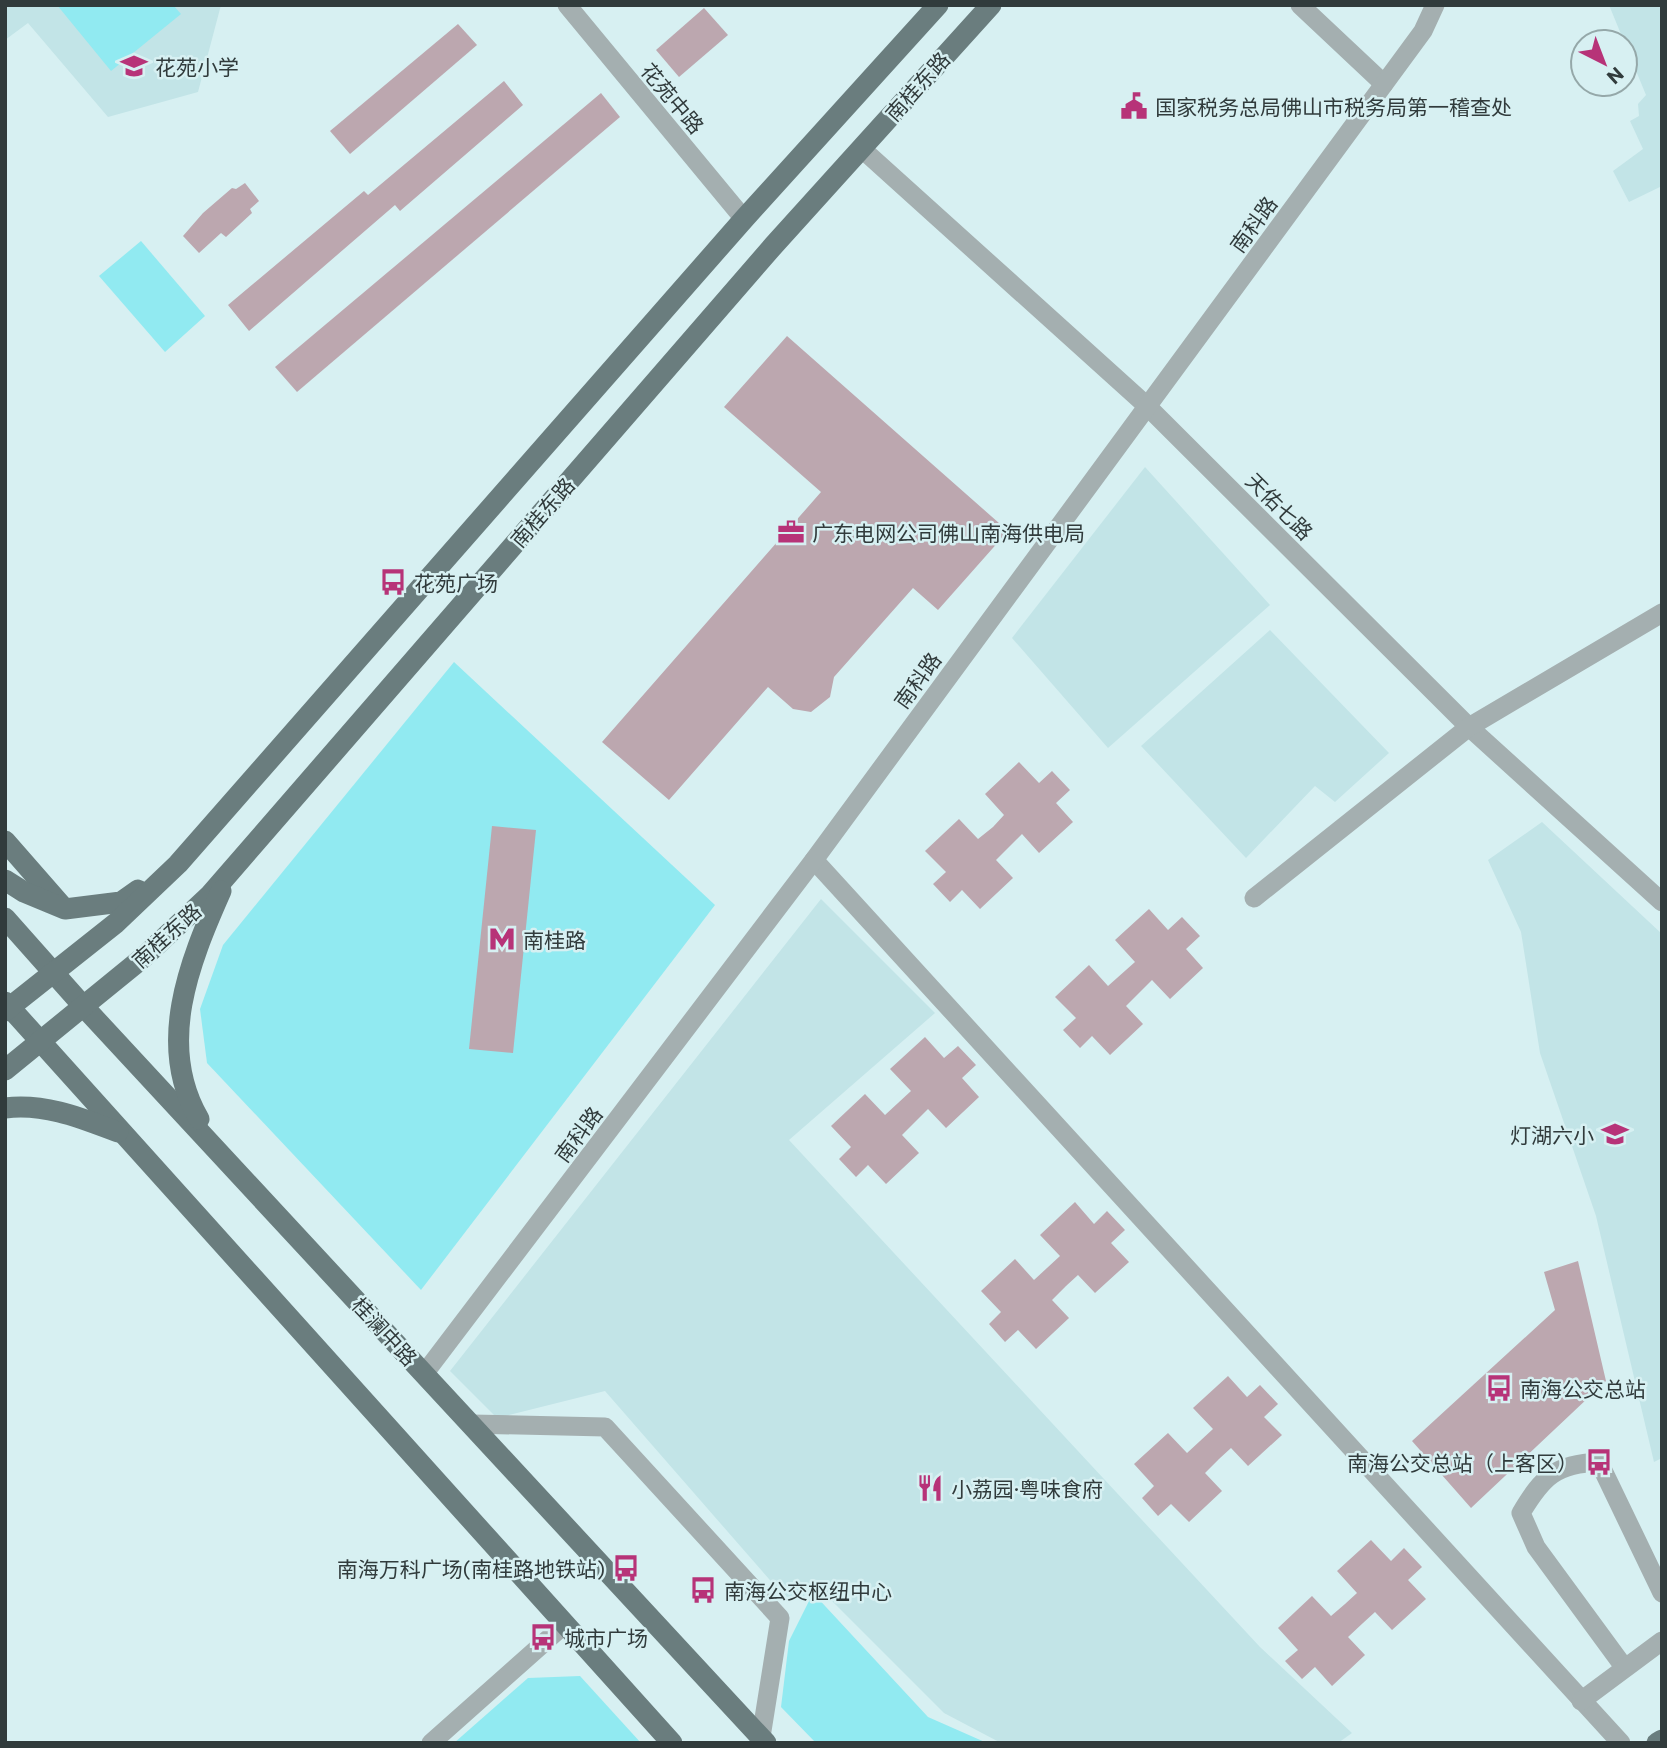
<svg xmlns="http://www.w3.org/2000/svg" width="1667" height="1748" font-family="Commissioner,'Noto Sans SC',sans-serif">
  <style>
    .built { fill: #c2e4e7 }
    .green { fill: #91eaf1 }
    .building { fill: #bca7af }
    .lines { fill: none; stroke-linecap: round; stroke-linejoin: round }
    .minor { stroke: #a4afb0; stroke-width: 19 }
    .major { stroke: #6a7d7e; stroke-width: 21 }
    .labels { text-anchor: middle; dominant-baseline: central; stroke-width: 5; stroke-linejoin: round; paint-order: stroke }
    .poi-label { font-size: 21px; fill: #313b3c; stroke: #d7f0f2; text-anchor: start }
    .street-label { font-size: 21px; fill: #313b3c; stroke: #d7f0f2 }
  </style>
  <rect width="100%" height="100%" fill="#d7f0f2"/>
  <g class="built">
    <polygon points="5,5 221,5 198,92 108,117 28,23 5,40"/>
    <polygon points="1609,5 1662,5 1662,186 1629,202 1613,171 1643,149 1630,121 1639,116 1638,104 1646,95"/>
    <polygon points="1145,467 1270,605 1108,748 1012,638"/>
    <polygon points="1270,630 1389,753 1335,802 1315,786 1246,858 1141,746"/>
    <polygon points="1542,822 1662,934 1662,1458 1654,1462 1596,1216 1540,1053 1521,932 1488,860"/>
    <polygon points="821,899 935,1013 789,1140 1260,1647 1352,1733 1338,1743 1001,1743 944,1713 820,1589 789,1602 605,1391 497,1418 450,1371"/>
  </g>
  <g class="green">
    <polygon points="57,5 173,5 181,14 111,71"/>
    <polygon points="141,241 205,316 165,352 99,276"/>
    <polygon points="454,662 715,905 421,1290 207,1063 200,1009 223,945"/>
    <polygon points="813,1593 928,1717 987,1743 816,1743 781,1707 789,1641"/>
    <polygon points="580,1676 641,1743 454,1743 528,1678"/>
  </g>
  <g class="building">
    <polygon points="704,8 728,35 679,77 656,50"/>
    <polygon points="458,24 477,45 350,154 330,131"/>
    <polygon points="504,81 523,105 400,211 395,205 249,331 228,305 364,191 368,195"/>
    <polygon points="601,93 620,117 297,392 275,367"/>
    <polygon points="245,183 259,201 250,209 252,213 226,237 221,233 199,253 183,236 203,213 232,188 236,189"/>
    <polygon points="787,336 1008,531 938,610 913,588 834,677 830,697 811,712 793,709 768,687 669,800 602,742 821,492 724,407"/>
    <polygon points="1019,762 1039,783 1052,771 1070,790 1056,803 1073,822 1039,853 1022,834 996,860 1013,878 980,909 962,890 950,902 933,884 946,872 925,851 959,819 978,839 993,827 1004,815 985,794"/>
    <polygon points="492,826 536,830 513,1053 469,1049"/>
    <polygon points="1149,909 1168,930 1182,917 1200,936 1186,949 1203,968 1170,999 1152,980 1126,1006 1143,1024 1110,1055 1092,1036 1080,1048 1063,1030 1076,1018 1055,997 1089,965 1108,986 1135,962 1115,940"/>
    <polygon points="925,1037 944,1058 958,1046 976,1065 962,1078 979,1097 946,1128 928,1109 902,1135 919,1153 886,1184 868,1165 856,1177 839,1159 851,1147 831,1126 865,1094 885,1115 911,1091 890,1069"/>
    <polygon points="1075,1202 1094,1224 1107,1211 1125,1230 1111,1243 1129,1262 1095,1293 1078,1275 1066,1286 1052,1300 1069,1318 1036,1349 1018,1330 1005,1342 989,1324 1001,1312 981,1291 1015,1259 1034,1280 1060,1256 1040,1235"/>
    <polygon points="1578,1261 1606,1381 1471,1508 1412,1441 1555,1310 1544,1272"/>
    <polygon points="1228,1376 1247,1397 1260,1385 1278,1404 1264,1417 1282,1435 1248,1466 1231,1448 1219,1459 1205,1473 1222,1491 1189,1522 1171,1504 1158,1516 1142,1498 1154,1486 1134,1464 1168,1433 1187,1453 1213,1429 1193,1408"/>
    <polygon points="1371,1540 1391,1561 1404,1548 1422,1567 1408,1580 1426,1599 1392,1630 1375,1612 1363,1623 1348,1637 1365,1655 1332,1686 1315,1667 1302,1679 1285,1661 1298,1650 1278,1628 1312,1596 1331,1616 1345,1604 1357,1593 1337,1571"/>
  </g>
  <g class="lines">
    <g class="minor">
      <polyline points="567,5 744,219"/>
      <polyline points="1300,5 1384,84"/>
      <polyline points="861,148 1147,406 1469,727 1662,902"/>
      <polyline points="814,860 1621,1743"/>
      <polyline points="1254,898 1469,727 1662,613"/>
      <polyline points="424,1374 814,860 1423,31 1435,5"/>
      <polyline points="471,1424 605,1427 780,1618 761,1737"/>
      <path d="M1624 1667 1536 1547 1521 1513C1543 1476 1556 1464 1599 1462L1662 1593"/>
      <polyline points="1581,1701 1662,1641"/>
      <polyline points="431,1743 565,1624"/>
    </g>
    <g class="major">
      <polyline points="5,841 61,905"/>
      <polyline points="5,880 24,892 65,909 121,902 138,890"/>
      <polyline points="5,918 84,1007 766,1743"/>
      <polyline points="5,1002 672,1743"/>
      <polyline points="5,1011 116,923 178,864 744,219 938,5"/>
      <polyline points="5,1070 145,956 210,895 774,245 991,5"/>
      <path d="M5 1108C45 1103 81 1118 118 1132"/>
      <path d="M199 1119C156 1045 189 963 221 891"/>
      <polyline points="1657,1743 1662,1740"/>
    </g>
  </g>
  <defs>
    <symbol id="school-bare" viewBox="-9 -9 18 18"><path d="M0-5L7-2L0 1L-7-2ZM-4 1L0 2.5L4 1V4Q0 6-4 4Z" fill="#b73378" stroke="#d7f0f2" stroke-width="2.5" paint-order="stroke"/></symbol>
    <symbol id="civic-bare" viewBox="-9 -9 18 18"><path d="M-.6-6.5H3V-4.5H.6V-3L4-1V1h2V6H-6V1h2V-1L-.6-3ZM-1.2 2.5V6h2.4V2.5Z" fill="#b73378" stroke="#d7f0f2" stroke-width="2.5" paint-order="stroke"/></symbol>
    <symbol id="office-bare" viewBox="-9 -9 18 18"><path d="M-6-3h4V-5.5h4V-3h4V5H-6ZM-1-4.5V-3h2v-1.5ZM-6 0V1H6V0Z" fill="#b73378" stroke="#d7f0f2" stroke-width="2.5" paint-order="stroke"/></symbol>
    <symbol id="bus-bare" viewBox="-9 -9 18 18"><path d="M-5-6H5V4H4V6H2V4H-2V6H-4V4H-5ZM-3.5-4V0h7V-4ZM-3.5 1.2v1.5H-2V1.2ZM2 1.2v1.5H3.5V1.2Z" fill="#b73378" stroke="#d7f0f2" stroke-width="2.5" paint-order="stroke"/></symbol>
    <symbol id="metro-bare" viewBox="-9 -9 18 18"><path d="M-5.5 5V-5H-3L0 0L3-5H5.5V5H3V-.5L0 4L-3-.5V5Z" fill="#b73378" stroke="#d7f0f2" stroke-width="2.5" paint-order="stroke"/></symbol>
    <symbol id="restaurant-bare" viewBox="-9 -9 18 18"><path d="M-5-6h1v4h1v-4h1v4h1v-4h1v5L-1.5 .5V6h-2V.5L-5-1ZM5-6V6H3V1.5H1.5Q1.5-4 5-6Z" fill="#b73378" stroke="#d7f0f2" stroke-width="2.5" paint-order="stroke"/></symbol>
  </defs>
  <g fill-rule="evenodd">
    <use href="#school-bare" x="115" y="47" width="38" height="38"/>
    <use href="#civic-bare" x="1115" y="87" width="38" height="38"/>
    <use href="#office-bare" x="772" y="513" width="38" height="38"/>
    <use href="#bus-bare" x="374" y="563" width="38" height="38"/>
    <use href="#metro-bare" x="483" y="920" width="38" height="38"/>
    <use href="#school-bare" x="1596" y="1115" width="38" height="38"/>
    <use href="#bus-bare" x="1480" y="1369" width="38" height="38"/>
    <use href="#bus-bare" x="1580" y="1443" width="38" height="38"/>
    <use href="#restaurant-bare" x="911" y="1469" width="38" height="38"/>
    <use href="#bus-bare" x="607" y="1549" width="38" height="38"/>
    <use href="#bus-bare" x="684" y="1571" width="38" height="38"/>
    <use href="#bus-bare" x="524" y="1618" width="38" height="38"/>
  </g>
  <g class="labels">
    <g class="poi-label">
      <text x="155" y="66">花苑小学</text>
      <text x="1155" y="106">国家税务总局佛山市税务局第一稽查处</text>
      <text x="812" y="532">广东电网公司佛山南海供电局</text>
      <text x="414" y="582">花苑广场</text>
      <text x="523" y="939">南桂路</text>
      <text x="1594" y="1134" text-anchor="end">灯湖六小</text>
      <text x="1520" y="1388">南海公交总站</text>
      <text x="1578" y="1462" text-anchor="end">南海公交总站（上客区）</text>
      <text x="951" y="1488">小荔园·粤味食府</text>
      <text x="605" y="1568" text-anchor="end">南海万科广场(南桂路地铁站)</text>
      <text x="724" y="1590">南海公交枢纽中心</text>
      <text x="564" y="1637">城市广场</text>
    </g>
    <g class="street-label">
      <text transform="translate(917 86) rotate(-48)">南桂东路</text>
      <text transform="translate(673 98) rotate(50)">花苑中路</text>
      <text transform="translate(1253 224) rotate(-54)">南科路</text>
      <text transform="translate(1280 506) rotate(45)">天佑七路</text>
      <text transform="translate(542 512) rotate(-49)">南桂东路</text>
      <text transform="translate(917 680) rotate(-54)">南科路</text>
      <text transform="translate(166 935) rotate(-42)">南桂东路</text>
      <text transform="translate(578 1134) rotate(-53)">南科路</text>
      <text transform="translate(385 1331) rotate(47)">桂澜中路</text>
    </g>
  </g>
  <rect width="1667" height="1748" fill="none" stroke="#313b3c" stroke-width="14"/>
  <g transform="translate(1604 63) rotate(138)"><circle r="33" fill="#d7f0f2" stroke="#95a8a9" stroke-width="2"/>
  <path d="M0-5L12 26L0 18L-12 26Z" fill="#b73378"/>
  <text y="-10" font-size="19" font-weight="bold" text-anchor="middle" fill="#313b3c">N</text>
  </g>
</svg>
